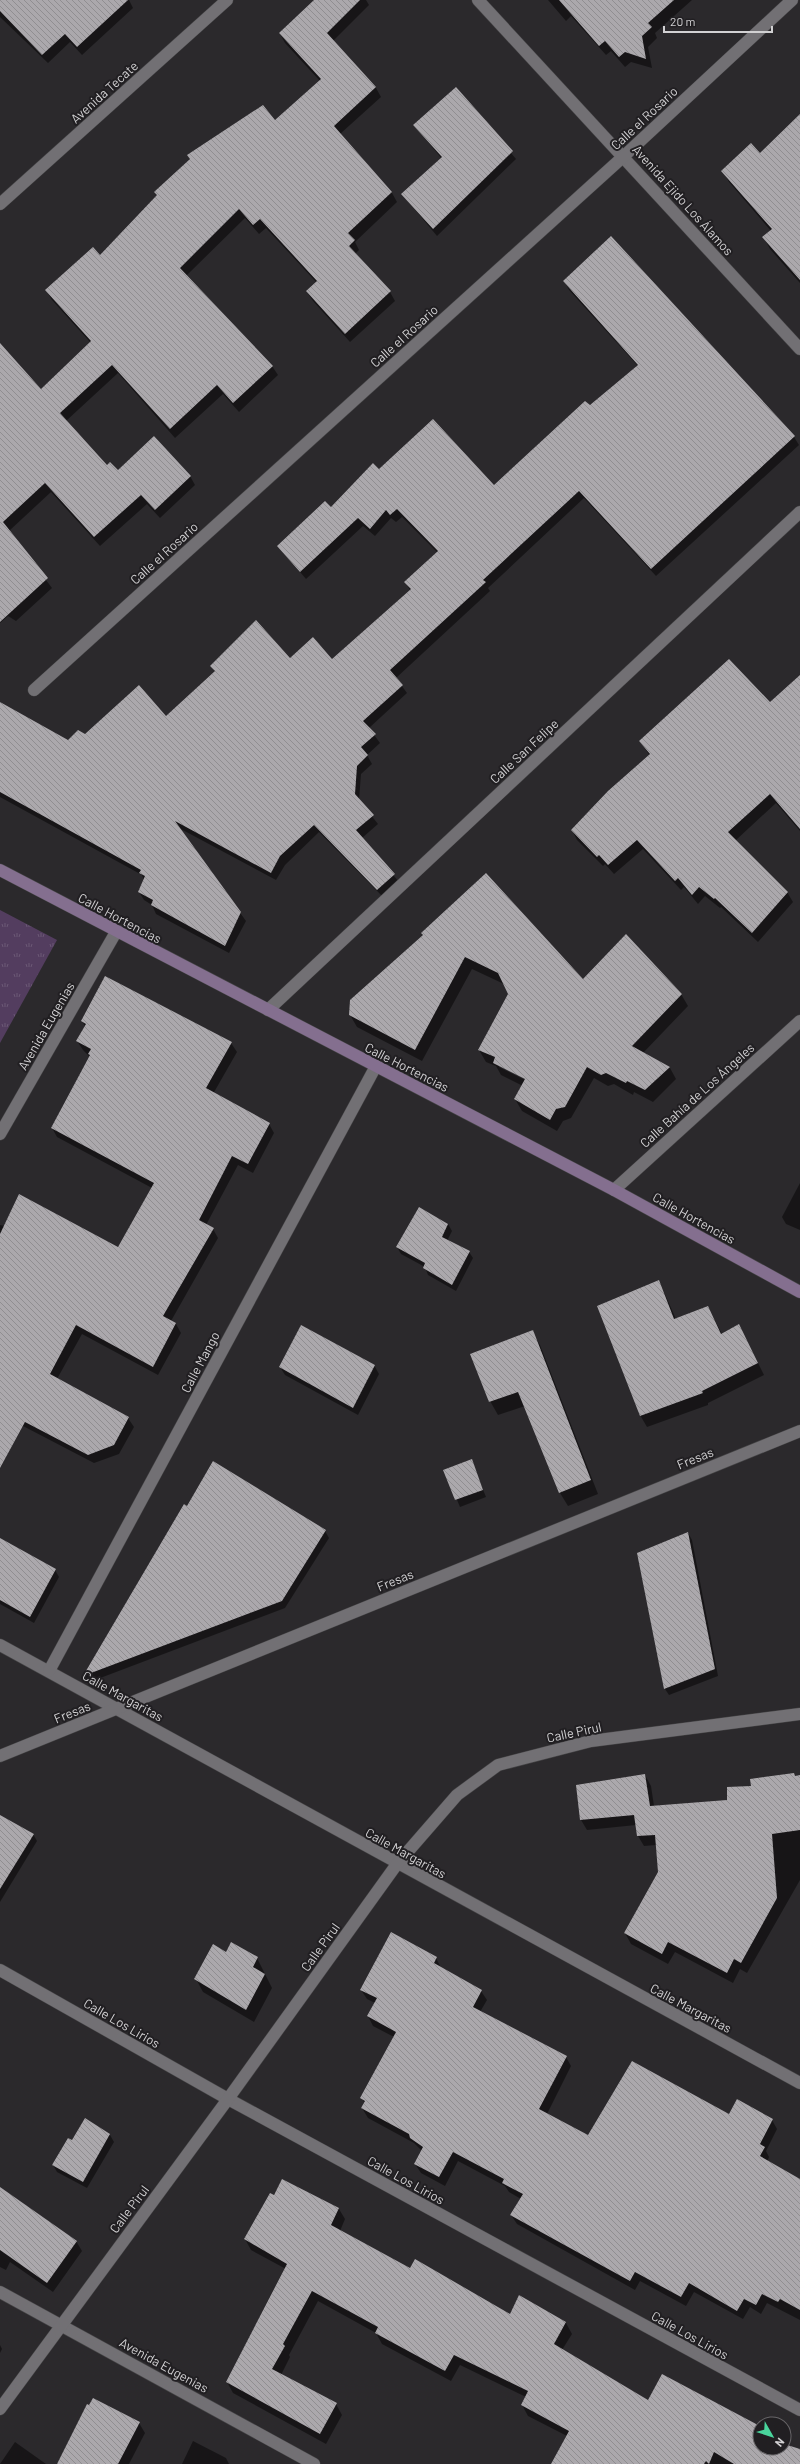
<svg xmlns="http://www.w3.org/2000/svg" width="800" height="2464" font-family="Barlow,sans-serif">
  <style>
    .grass { fill: url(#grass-tufts) }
    .shadow { fill: #0007; fill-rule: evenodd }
    .building { fill: url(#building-back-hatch) }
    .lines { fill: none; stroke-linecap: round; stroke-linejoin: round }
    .street-casing { stroke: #454446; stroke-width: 13 }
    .secondary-casing { stroke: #454446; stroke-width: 13 }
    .street { stroke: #727074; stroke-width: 12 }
    .secondary { stroke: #846f8f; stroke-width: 12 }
    .labels { text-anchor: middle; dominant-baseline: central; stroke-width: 4; stroke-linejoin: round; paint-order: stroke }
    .street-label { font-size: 13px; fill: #d2d1d3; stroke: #211f22 }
  </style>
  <defs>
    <pattern id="grass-tufts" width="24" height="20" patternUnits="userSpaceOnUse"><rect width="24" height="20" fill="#533d5f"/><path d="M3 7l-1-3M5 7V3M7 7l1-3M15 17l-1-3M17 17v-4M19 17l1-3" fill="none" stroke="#6b5875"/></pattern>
    <pattern id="building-back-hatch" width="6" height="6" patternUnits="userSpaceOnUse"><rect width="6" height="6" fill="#aba8ac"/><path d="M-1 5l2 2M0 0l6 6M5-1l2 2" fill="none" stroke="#908e91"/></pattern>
  </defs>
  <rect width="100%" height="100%" fill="#2b292c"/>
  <polygon class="grass" points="0,910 57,940 0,1043"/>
  <g class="shadow">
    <polygon points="0,0 129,0 133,8 82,55 70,42 48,63 0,17"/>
    <polygon points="316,0 366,0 369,5 333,41 376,88 381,97 340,134 392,193 397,202 355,242 359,250 355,254 390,292 395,301 350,342 313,301 307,292 317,283 266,228 259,234 245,218 186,276 272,366 278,375 239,412 223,394 175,438 118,373 66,421 107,466 118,471 190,476 195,485 160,518 147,504 100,546 51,492 9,531 52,588 16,621 8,616 0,623 0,344 41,390 90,342 52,300 46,290 100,257 275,121 320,81 285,43 280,34"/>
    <polygon points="548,0 692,0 655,33 657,38 648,47 652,68 631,62 625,67 611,51 606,55 571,16 566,21"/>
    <polygon points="456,88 516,159 437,236 402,194 442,159 414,125"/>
    <polygon points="800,115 800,283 770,249 764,238 771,231 729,182 723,171 760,155"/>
    <polygon points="564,281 794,437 799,445 656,576 584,498 488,588 490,591 396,678 407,693 369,728 380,743 367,755 372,764 361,774 359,800 378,824 362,838 399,882 383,897 319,832 285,865 276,880 179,828 246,921 229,953 156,914 152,905 144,900 139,892 144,880 142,875 0,797 0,703 68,741 85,735 166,717 215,672 212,666 290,659 332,660 410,590 405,582 438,553 402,517 396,522 391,518 375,536 363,526 306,579 278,546 331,509 379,470 494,487 638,366 569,290"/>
    <polygon points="800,676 800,831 776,803 735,841 787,892 793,902 758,942 721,907 720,908 705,896 698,904 684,887 681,890 643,849 614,874 605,864 603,866 577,840 572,830 650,756 640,741 769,704"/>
    <path d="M422 934 583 981 681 994 688 1006 643 1053 670 1068 676 1079 653 1102 634 1092 633 1095 614 1084 608 1086 594 1078 571 1118 563 1121 557 1131 522 1111 515 1099 523 1086 501 1075 496 1066 486 1062 479 1050 509 994 504 984 472 969 422 1061 357 1027 350 1015 423 936ZM499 1065 530 1080 529 1082 499 1067Z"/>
    <polygon points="82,1021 231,1043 237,1052 213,1094 269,1124 274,1133 253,1173 238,1165 206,1225 213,1229 218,1238 171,1321 176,1324 181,1333 158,1375 82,1334 57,1379 128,1418 134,1427 119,1454 94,1463 0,1414 0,1225 118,1249 152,1188 57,1137 52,1128 90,1057 83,1050 77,1041 85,1026"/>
    <polygon points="800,1183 800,1230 786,1224 782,1217"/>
    <polygon points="448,1224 452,1231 447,1241 469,1252 473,1258 456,1291 428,1275 425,1267 401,1254 397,1247"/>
    <polygon points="659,1281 676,1319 708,1307 722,1334 745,1337 764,1375 708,1403 708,1405 647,1427 640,1415"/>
    <polygon points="532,1332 540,1345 598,1494 568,1506 560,1493 525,1406 498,1415 490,1401"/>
    <polygon points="374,1365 379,1374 358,1415 285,1375 280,1367"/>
    <polygon points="471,1460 486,1497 460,1507 445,1471"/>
    <polygon points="184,1506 325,1531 329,1538 285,1608 87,1683 84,1676"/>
    <polygon points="688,1533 692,1540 718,1676 669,1695 665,1689 638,1553"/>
    <polygon points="0,1539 55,1570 59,1577 34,1623 0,1604"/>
    <polygon points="645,1775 651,1786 654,1806 728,1801 752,1787 800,1776 800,1880 747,1973 740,1969 733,1983 675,1952 668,1964 631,1944 625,1933 659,1873 656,1845 644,1846 638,1836 636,1825 587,1830 581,1820 577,1786"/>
    <polygon points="0,1816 33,1834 37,1841 0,1902"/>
    <polygon points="232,1944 257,1958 272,1988 254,2022 203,1992 196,1979 226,1953"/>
    <polygon points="436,1958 441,1968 481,1991 487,2000 480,2012 566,2057 571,2066 547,2114 589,2137 729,2115 772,2120 777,2129 766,2151 769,2157 767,2162 800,2180 800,2320 767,2303 761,2314 750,2307 743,2319 694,2292 686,2306 640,2281 635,2290 517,2224 511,2215 521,2199 509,2192 505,2186 458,2161 445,2186 421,2173 415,2164 422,2151 414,2143 368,2118 362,2108 365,2104 362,2098 394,2037 373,2026 368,2016 375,2003 367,1999 361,1990"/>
    <polygon points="85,2120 110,2135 114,2142 87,2188 57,2172 53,2165 72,2141"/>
    <polygon points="283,2180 339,2209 345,2219 340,2231 410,2269 511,2315 566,2323 572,2334 562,2350 649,2401 663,2376 760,2427 760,2448 784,2448 784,2445 800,2459 799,2464 592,2464 567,2436 528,2416 522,2405 526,2397 460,2365 451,2381 382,2344 376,2333 318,2301 289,2355 290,2357 281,2375 336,2404 342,2415 326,2444 233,2393 227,2382 286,2269 251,2250 245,2239"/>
    <polygon points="0,2188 76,2241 82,2251 53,2292 10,2262 6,2270 0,2267"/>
    <polygon points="0,2345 2,2349 0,2353"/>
    <polygon points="139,2423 145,2433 129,2464 58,2464"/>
    <polygon points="193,2441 226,2458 229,2464 182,2464"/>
    <polygon points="15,2442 46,2464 0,2464"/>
  </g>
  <g class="building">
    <polygon points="0,0 128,0 77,47 65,34 42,55 0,11"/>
    <polygon points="314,0 360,0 327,33 376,87 334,126 392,192 348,233 355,240 349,246 391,291 345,334 306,291 317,281 260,219 253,225 239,209 180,268 273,366 233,403 217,385 170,429 112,365 60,413 107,465 110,462 118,470 154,436 191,476 155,510 141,495 94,537 45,483 3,522 48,578 0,622 0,343 41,389 91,341 45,290 93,247 100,255 157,195 154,192 190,159 187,155 263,105 275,120 321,79 279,33"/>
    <polygon points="559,0 674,0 648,23 652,27 642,36 646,59 625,52 619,57 605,41 599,46"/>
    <polygon points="456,87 513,151 433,229 401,194 442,157 413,125"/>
    <polygon points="800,114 800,280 762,237 772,229 721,171 751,143 760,153"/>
    <polygon points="611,236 795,436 651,569 579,491 483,580 486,582 390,670 403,685 363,721 376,734 361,747 368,755 357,766 355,794 374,815 356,830 395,874 377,890 314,825 280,856 271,873 175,821 241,912 225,946 151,905 153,900 138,892 145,876 139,873 141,870 0,792 0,702 68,740 78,730 85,734 139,685 166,716 215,671 210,666 256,620 290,658 313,637 332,659 411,589 404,582 438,551 397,509 390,515 386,510 370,529 358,518 300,572 277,546 325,501 331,507 373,463 379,469 433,419 494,485 585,401 590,405 638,365 563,281"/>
    <polygon points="729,659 770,702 800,675 800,829 770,794 728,832 788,892 752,933 715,898 714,899 699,887 692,895 678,878 675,881 637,840 608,865 599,855 597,857 571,830 608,791 650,754 639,741"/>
    <polygon points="486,873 583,979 626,934 682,994 632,1046 670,1067 645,1090 627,1081 626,1083 606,1073 601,1075 587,1067 565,1107 556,1109 550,1120 514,1099 525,1079 493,1063 495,1057 478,1050 508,994 498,973 465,957 415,1050 349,1015 350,1000 423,935 421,933"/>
    <polygon points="105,976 232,1042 206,1088 270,1123 248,1164 232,1156 199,1220 214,1228 163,1316 176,1323 153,1367 76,1325 50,1374 129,1417 114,1445 88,1455 25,1422 0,1468 0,1234 19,1194 118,1247 154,1183 51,1128 90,1055 88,1054 91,1049 76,1041 86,1024 81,1021"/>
    <polygon points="419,1207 448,1224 442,1237 470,1251 452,1285 423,1268 425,1263 396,1247"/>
    <polygon points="659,1280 674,1319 708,1306 721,1334 739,1324 758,1363 702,1391 703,1393 640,1416 597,1306"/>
    <polygon points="301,1325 375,1365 353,1408 279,1367"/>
    <polygon points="533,1330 591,1480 559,1493 518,1392 489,1402 470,1354"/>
    <polygon points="472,1459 483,1490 455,1500 443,1470"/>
    <polygon points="213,1461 326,1530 282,1601 83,1676 184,1504 187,1506"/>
    <polygon points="688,1532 715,1669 664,1689 637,1553"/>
    <polygon points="0,1538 56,1569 30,1617 0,1600"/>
    <polygon points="794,1773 795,1776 800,1775 800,1830 772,1834 777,1898 741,1963 734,1959 727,1973 668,1942 662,1954 624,1933 658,1872 655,1835 637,1836 634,1815 580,1820 576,1785 645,1774 650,1806 727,1800 727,1787 751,1786 750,1779"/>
    <polygon points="0,1815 34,1834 0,1889"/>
    <polygon points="391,1932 437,1957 434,1963 482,1990 473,2007 567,2056 539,2109 588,2135 632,2061 729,2114 737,2099 773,2119 760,2144 765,2147 760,2156 800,2179 800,2310 780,2299 778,2302 762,2294 756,2305 744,2299 737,2311 689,2283 681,2297 635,2272 630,2281 510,2215 523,2194 502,2183 504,2179 453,2152 439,2177 414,2164 423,2147 410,2138 409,2134 361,2108 365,2101 360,2098 396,2032 367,2016 377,1998 360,1990"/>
    <polygon points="231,1942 258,1957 253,1967 265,1974 246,2010 194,1979 213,1944 226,1952"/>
    <polygon points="85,2118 110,2134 83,2182 52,2165 68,2138 72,2140"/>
    <polygon points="282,2179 339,2208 331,2225 410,2268 415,2259 510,2314 519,2295 566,2322 554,2344 648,2400 662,2374 758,2425 753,2434 760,2436 760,2448 784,2448 784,2444 800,2449 800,2464 734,2464 714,2452 709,2464 706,2461 704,2464 551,2464 569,2431 521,2405 528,2391 454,2355 445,2371 375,2333 378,2327 312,2291 283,2344 285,2346 272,2369 337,2403 320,2434 226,2382 287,2264 244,2239 270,2193 274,2195"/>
    <polygon points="0,2187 77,2241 47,2283 0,2250"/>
    <polygon points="93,2398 140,2422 118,2464 57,2464 87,2404 89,2405"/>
  </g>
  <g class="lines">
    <defs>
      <g id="street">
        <polyline points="478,0 800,349"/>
        <polyline points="0,204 227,0"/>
        <polyline points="34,690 624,156 792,0"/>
        <polyline points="268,1010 800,512"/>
        <polyline points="0,1134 116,932"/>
        <polyline points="614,1190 800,1021"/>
        <polyline points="0,1645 800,2083"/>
        <polyline points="49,1671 376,1066"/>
        <polyline points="0,1756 800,1431"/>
        <polyline points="0,1970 228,2099 800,2410"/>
        <polyline points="0,2292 314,2464"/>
        <polyline points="0,2409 228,2099 397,1864 457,1795 498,1765 591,1741 800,1714"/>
      </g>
      <polyline id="secondary" points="0,870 614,1190 800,1292"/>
    </defs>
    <use href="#street" class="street-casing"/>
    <use href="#secondary" class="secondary-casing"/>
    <use href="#street" class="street"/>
    <use href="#secondary" class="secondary"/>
  </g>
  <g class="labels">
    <g class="street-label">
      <text transform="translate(104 92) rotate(-42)">Avenida Tecate</text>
      <text transform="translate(644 118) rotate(-43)">Calle el Rosario</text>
      <text transform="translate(683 200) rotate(48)">Avenida Ejido Los Álamos</text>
      <text transform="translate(404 336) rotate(-42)">Calle el Rosario</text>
      <text transform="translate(164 553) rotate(-42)">Calle el Rosario</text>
      <text transform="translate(524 751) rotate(-43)">Calle San Felipe</text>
      <text transform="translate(120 918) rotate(28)">Calle Hortencias</text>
      <text transform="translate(46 1026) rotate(-60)">Avenida Eugenias</text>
      <text transform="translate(407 1067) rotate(27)">Calle Hortencias</text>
      <text transform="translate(697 1095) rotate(-42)">Calle Bahía de Los Ángeles</text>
      <text transform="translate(694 1218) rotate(29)">Calle Hortencias</text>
      <text transform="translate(200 1362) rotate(-62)">Calle Mango</text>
      <text transform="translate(695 1458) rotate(-22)">Fresas</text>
      <text transform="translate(395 1580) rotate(-22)">Fresas</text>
      <text transform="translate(123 1696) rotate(29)">Calle Margaritas</text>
      <text transform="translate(72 1712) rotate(-22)">Fresas</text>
      <text transform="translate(574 1732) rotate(-12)">Calle Pirul</text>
      <text transform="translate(406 1853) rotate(29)">Calle Margaritas</text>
      <text transform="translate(320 1947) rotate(-54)">Calle Pirul</text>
      <text transform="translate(691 2008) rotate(28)">Calle Margaritas</text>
      <text transform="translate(122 2023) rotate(30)">Calle Los Lirios</text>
      <text transform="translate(406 2180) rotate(29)">Calle Los Lirios</text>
      <text transform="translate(129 2209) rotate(-53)">Calle Pirul</text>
      <text transform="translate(690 2335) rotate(29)">Calle Los Lirios</text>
      <text transform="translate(164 2365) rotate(29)">Avenida Eugenias</text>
    </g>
  </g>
  <g transform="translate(772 2436) rotate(129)"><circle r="19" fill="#211f22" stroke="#686669"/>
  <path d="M0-3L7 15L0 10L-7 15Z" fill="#49d49c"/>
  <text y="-6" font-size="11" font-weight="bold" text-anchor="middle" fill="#d2d1d3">N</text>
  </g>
  <path d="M664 26v6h108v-6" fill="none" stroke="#d2d1d3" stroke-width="2"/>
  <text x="670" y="26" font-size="12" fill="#d2d1d3" stroke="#211f22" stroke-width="3" paint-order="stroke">20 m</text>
</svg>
